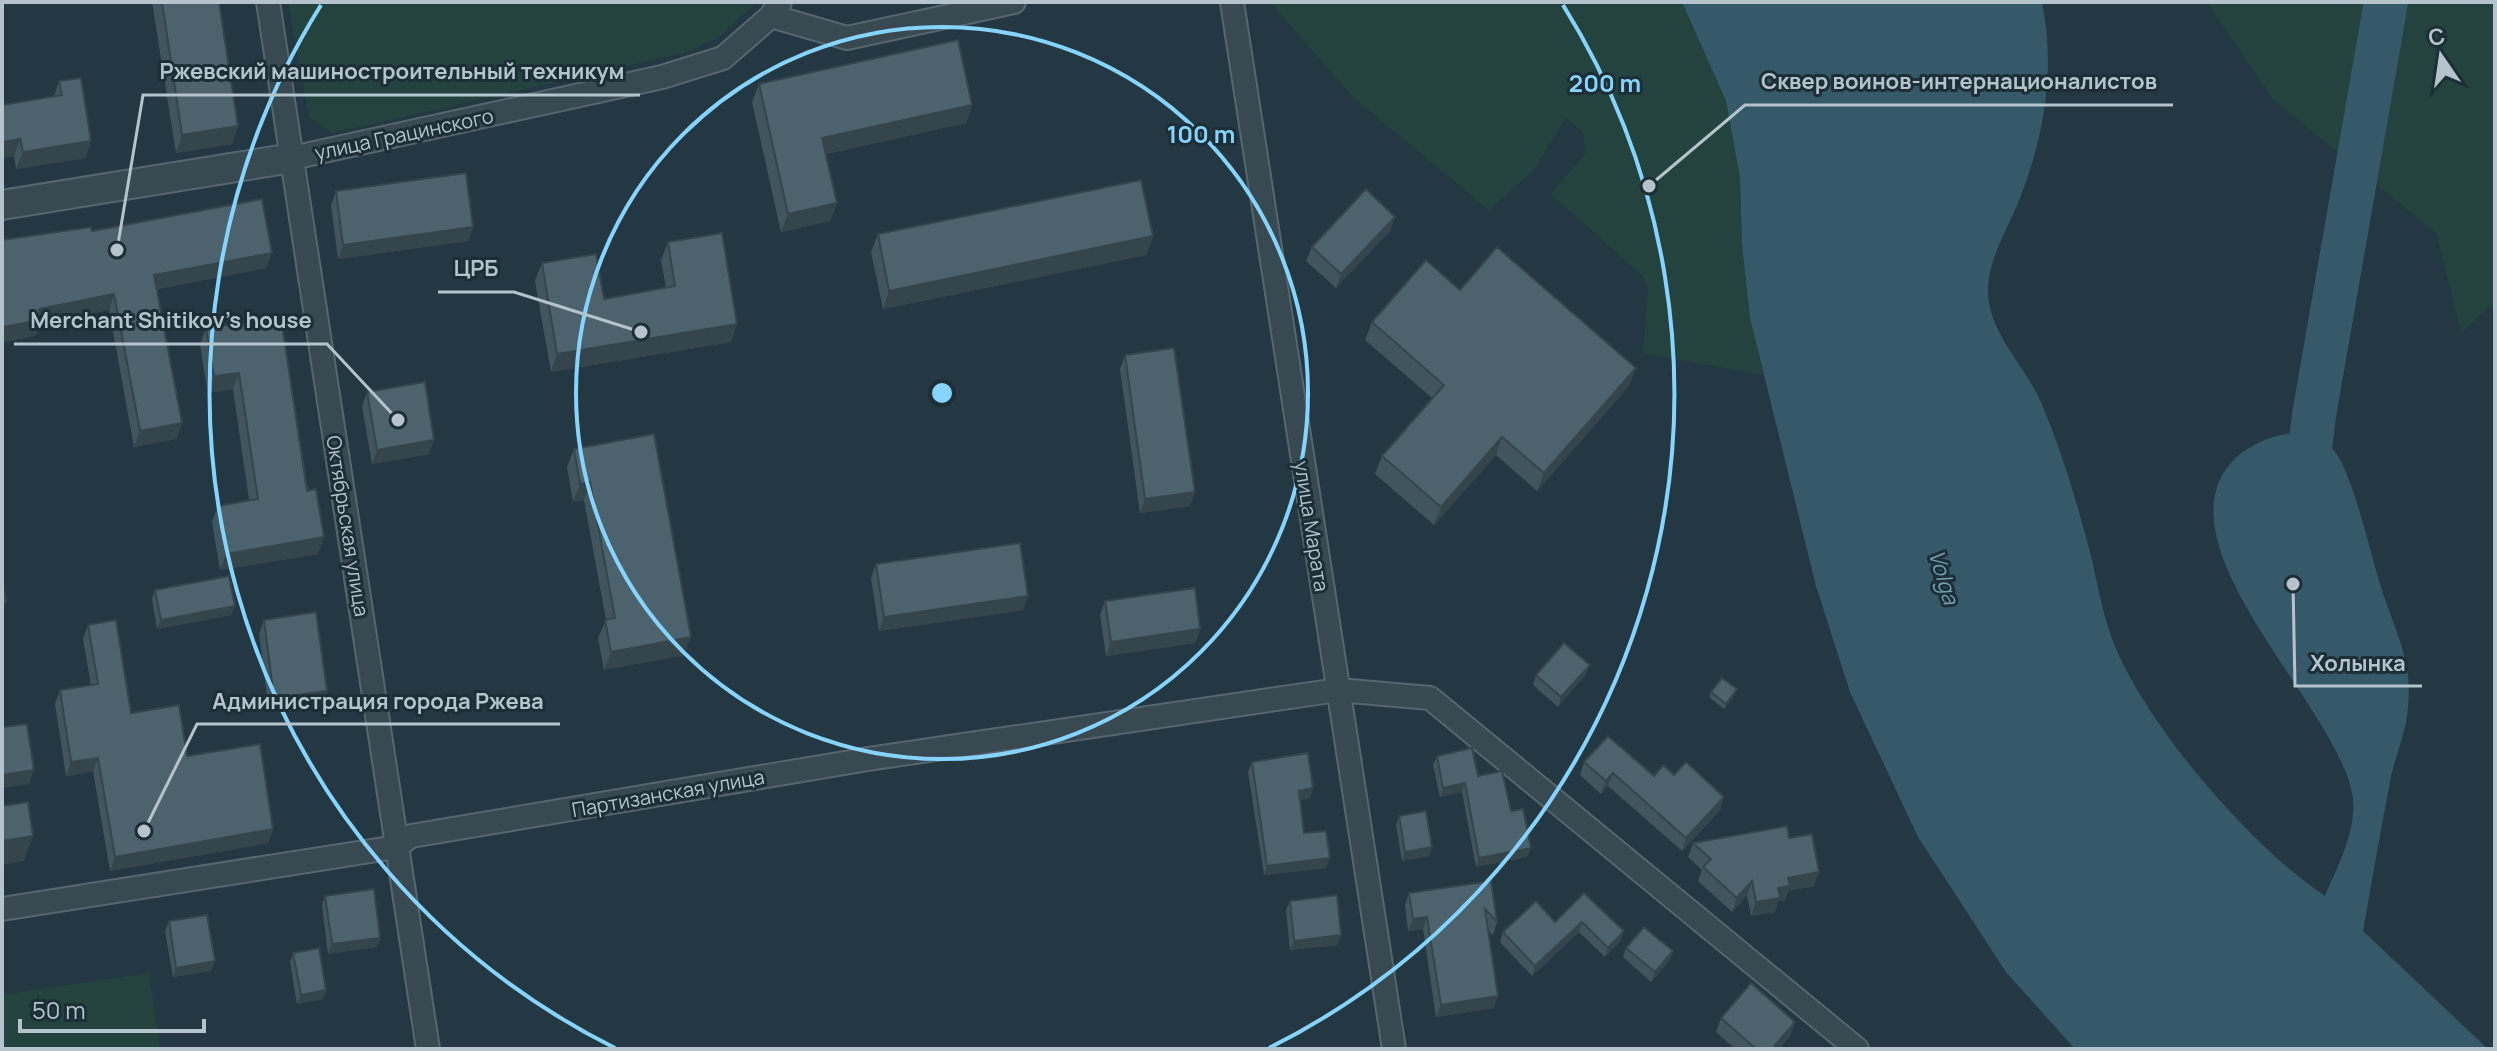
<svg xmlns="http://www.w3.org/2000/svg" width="2497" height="1051" font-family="Manrope,sans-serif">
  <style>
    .green { fill: #25433e }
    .water { fill: #36596a }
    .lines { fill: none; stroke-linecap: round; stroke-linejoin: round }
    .river { stroke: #36596a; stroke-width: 44 }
    .minor-casing { stroke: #55666f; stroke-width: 26 }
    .tertiary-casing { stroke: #55666f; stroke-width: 32 }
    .minor { stroke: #384951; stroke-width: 22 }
    .tertiary { stroke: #384951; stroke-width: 28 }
    .wall { fill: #41555e }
    .shaded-wall { fill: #35454c }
    .building { fill: #4c636d; stroke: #35454c; stroke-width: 2 }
    .ring { fill: none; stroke: #86d4ff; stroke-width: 4 }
    .labels { text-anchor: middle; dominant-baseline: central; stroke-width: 6; stroke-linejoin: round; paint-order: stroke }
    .street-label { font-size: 20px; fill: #b4c3cc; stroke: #1c2e36 }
    .water-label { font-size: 22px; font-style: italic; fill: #729db1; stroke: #1c2e36 }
    .centre { fill: #86d4ff; stroke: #1c2e36; stroke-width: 4 }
    .ring-label { font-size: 24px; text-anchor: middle; font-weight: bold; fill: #86d4ff; stroke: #1c2e36; stroke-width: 6; stroke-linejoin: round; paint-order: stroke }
    .leader { fill: none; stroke: #b4c3cc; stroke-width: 3 }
    .callout-dot { fill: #b4c3cc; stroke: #1c2e36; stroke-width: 3 }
    .callout-label { font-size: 22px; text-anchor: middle; font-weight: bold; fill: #b4c3cc; stroke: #1c2e36; stroke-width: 6; stroke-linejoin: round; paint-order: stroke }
  </style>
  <rect width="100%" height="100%" fill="#233842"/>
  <g class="green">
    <polygon points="288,2 757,2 719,37 688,52 333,133 309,117"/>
    <polygon points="1270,2 1682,2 1726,101 1740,177 1742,245 1750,318 1763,375 1643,353 1648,289 1643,276 1551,194 1586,153 1583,133 1566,118 1533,171 1489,210 1354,98"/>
    <polygon points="2207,2 2495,2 2495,301 2461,333 2437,234 2273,99"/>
    <polygon points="149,973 160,1049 2,1049 2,995"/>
  </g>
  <path class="water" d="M1682 2H2042C2056 71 2044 138 2018 203 2007 229 1989 259 1988 288 1987 334 2027 366 2043 407 2063 455 2078 506 2091 556 2098 585 2103 617 2114 644 2147 726 2252 848 2325 896 2338 865 2356 833 2353 799 2343 712 2158 550 2230 464 2248 442 2296 422 2323 440 2330 444 2339 457 2342 463 2359 501 2368 544 2380 584 2389 614 2405 646 2408 676 2409 686 2409 697 2408 706 2407 729 2396 754 2391 777 2381 828 2372 880 2363 931L2488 1049H2075L2006 972 1918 837 1850 692 1816 586 1750 318 1742 245 1740 177 1726 101Z"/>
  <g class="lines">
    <polyline class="river" points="2304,497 2314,415 2386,2"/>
    <defs>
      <g id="minor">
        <polyline points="268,2 428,1049"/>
        <polyline points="1232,2 1394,1049"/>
        <polyline points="771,16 847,38 1014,2"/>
        <polyline points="292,158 662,77 723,58 771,16 780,2"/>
        <polyline points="2,909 396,847 411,836 868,759 1338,690 1430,698 1857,1049"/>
      </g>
      <polyline id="tertiary" points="2,205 292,158"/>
    </defs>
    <use href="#minor" class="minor-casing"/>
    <use href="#tertiary" class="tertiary-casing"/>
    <use href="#minor" class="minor"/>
    <use href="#tertiary" class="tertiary"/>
  </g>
  <g class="wall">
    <polygon points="152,2 219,2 238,126 232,144 176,153"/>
    <polygon points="59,81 91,141 85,158 16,169 14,156 2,158 54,96"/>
    <polygon points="759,84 972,105 966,123 826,154 837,203 830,221 781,232 752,102"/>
    <polygon points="336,191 473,227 468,241 338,259 331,205"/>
    <polygon points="1395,217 1390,231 1336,288 1306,261 1312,247"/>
    <polygon points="92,231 266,268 157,289 182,423 176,439 134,447 109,310 40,323 35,336 2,342 2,240"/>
    <polygon points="878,234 1153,236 1146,255 883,309 871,252"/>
    <polygon points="668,242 731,342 551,372 535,281 542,263 604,299 666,288 661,260"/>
    <polygon points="1460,290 1629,386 1537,491 1496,455 1434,525 1375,474 1382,456 1432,398 1365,340 1372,322"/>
    <polygon points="281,317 318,554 220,570 212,522 218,506 249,500 233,389 208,393 200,345 206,328"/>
    <polygon points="1125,355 1190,506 1140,513 1120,369"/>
    <polygon points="367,392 429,454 372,464 362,406"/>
    <polygon points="574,449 684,655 604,670 598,638 606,620 584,500 573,502 567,467"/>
    <polygon points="876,564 1028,596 1023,610 879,631 871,578"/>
    <polygon points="155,590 231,615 157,629 152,599"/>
    <polygon points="1105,601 1200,629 1195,643 1106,656 1100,615"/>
    <polygon points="264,620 327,691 322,705 269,712 259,634"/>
    <polygon points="88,625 131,713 187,756 273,829 268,843 110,871 93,771 66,776 55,704 60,690 91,685 83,639"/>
    <polygon points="1586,674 1558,707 1533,685 1536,675"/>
    <polygon points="1711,692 1735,694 1724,709 1709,697"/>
    <polygon points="1437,756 1511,811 1527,857 1476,867 1462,792 1440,797 1433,765"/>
    <polygon points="1252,762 1313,788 1310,798 1300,800 1304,833 1330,858 1326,868 1264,875 1248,772"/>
    <polygon points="1584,762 1654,776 1674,775 1724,797 1720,810 1682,851 1608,786 1601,794 1580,775"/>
    <polygon points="1399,816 1432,847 1429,856 1402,861 1396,825"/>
    <polygon points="1789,838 1814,886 1788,891 1785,900 1778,901 1775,912 1751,916 1747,895 1732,912 1698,881 1702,870 1688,857 1693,843"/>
    <polygon points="1491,881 1497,922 1493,935 1488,930 1494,1008 1436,1017 1423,929 1408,931 1405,905 1409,893"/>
    <polygon points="1584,893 1624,931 1620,941 1605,957 1579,932 1532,976 1500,942 1503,932 1555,922"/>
    <polygon points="325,896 380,938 376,947 328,954 322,905"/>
    <polygon points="1290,901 1338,945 1290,950 1286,910"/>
    <polygon points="169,921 211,971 173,977 165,931"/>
    <polygon points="1626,948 1673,951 1669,961 1651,982 1623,957"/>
    <polygon points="293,953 326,990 323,999 297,1004 290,962"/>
    <polygon points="1721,1018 1790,1036 1779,1049 1735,1049 1716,1032"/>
  </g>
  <g class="shaded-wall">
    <polygon points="972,105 966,123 816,156 822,138"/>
    <polygon points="238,126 232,144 176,153 182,135"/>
    <polygon points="20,139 14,156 2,158 2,142"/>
    <polygon points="91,141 85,158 16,169 23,152"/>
    <polygon points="837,203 830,221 781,232 788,214"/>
    <polygon points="1395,217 1390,231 1336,288 1341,274"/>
    <polygon points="473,227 468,241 338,259 343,245"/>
    <polygon points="1153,236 1146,255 883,309 889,291"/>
    <polygon points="272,253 266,268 149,290 154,275"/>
    <polygon points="114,294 109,310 40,323 35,336 2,342 3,327 39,309"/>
    <polygon points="737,324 731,342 551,372 557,354"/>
    <polygon points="1636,368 1629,386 1537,491 1544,473"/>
    <polygon points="239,373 233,389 208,393 214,376"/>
    <polygon points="182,423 176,439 134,447 140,431"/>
    <polygon points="1502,437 1496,455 1434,525 1441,507"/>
    <polygon points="434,440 429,454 372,464 377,450"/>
    <polygon points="590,482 584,500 573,502 580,484"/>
    <polygon points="1195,492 1190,506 1140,513 1145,499"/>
    <polygon points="324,537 318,554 220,570 226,554"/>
    <polygon points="1028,596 1023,610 879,631 884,617"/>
    <polygon points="235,606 231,615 157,629 161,620"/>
    <polygon points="1200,629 1195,643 1106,656 1111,642"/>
    <polygon points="691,637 684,655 604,670 611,652"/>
    <polygon points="1590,665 1586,674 1558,707 1561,697"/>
    <polygon points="327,691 322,705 269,712 274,698"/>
    <polygon points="98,758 93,771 66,776 71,762"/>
    <polygon points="34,770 29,784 2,788 2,775"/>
    <polygon points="1613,773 1608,786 1601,794 1606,781"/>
    <polygon points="1465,783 1462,792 1440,797 1443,788"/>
    <polygon points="1313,788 1310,798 1296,800 1299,791"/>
    <polygon points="1724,797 1720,810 1682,851 1686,838"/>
    <polygon points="273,829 268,843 110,871 115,857"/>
    <polygon points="33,836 24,861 2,865 2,841"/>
    <polygon points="1432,847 1429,856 1402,861 1405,852"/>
    <polygon points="1531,848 1527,857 1476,867 1479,858"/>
    <polygon points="1330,858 1326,868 1264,875 1267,866"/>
    <polygon points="1819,872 1814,886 1788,891 1785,900 1778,901 1775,912 1751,916 1756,902 1778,888 1788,878"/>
    <polygon points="1752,881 1747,895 1732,912 1737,898"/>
    <polygon points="1427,917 1423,929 1408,931 1413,919"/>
    <polygon points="1582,922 1579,932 1532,976 1535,966"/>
    <polygon points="1624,931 1620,941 1605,957 1608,948"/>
    <polygon points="1341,935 1338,945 1290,950 1294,941"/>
    <polygon points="380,938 376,947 328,954 332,944"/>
    <polygon points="1673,951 1669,961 1651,982 1655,972"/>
    <polygon points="215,961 211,971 173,977 176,968"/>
    <polygon points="326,990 323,999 297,1004 301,995"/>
    <polygon points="1498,996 1494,1008 1436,1017 1441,1005"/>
    <polygon points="1795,1022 1790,1036 1779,1049 1772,1049"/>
  </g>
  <g class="building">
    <polygon points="162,2 219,2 238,126 182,135"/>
    <polygon points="958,40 972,105 822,138 837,203 788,214 759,84"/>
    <polygon points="81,78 91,141 23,152 20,139 2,142 2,105 62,95 59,81"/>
    <polygon points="466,173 473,227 343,245 336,191"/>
    <polygon points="1141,180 1153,236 889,291 878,234"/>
    <polygon points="1366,189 1395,217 1341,274 1312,247"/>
    <polygon points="262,199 272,253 154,275 182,423 140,431 114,294 39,309 41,320 3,327 2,240 91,227 92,231"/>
    <polygon points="722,233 737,324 557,354 542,263 596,254 604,299 675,286 668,242"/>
    <polygon points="1497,247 1636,368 1544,473 1502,437 1441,507 1382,456 1444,385 1372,322 1426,260 1460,290"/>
    <polygon points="281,317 307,491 316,489 324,537 226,554 218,506 258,499 239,373 214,376 206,328"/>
    <polygon points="1174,348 1195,492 1145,499 1125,355"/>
    <polygon points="425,382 434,440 377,450 367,392"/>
    <polygon points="654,434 691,637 611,652 605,620 615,618 590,482 580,484 574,449"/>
    <polygon points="1020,543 1028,596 884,617 876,564"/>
    <polygon points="229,576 235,606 161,620 155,590"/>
    <polygon points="2,580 6,602 2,602"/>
    <polygon points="1195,588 1200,629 1111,642 1105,601"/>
    <polygon points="316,612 327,691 274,698 264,620"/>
    <polygon points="116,620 131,713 179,705 187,756 260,744 273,829 115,857 98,758 71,762 60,690 98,684 88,625"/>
    <polygon points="1564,643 1590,665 1561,697 1536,675"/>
    <polygon points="1722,678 1737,689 1726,704 1711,692"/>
    <polygon points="27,724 34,770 2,775 2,727"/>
    <polygon points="1608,736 1654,776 1663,765 1674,775 1686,762 1724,797 1686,838 1613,773 1606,781 1584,762"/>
    <polygon points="1472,748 1478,776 1502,771 1511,811 1523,809 1531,848 1479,858 1465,783 1443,788 1437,756"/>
    <polygon points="1308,753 1313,788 1299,791 1304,833 1326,831 1330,858 1267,866 1252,762"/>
    <polygon points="28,802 33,836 2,841 2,806"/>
    <polygon points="1426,811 1432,847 1405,852 1399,816"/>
    <polygon points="1787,826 1789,838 1812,834 1819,872 1788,878 1790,886 1778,888 1780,898 1756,902 1752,881 1737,898 1703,867 1711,859 1693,843"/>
    <polygon points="1491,881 1497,922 1485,909 1498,996 1441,1005 1427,917 1413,919 1409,893"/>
    <polygon points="374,889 380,938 332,944 325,896"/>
    <polygon points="1584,893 1624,931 1608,948 1582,922 1535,966 1503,932 1536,901 1555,922"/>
    <polygon points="1337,895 1341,935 1294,941 1290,901"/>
    <polygon points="207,915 215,961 176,968 169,921"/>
    <polygon points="1644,927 1673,951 1655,972 1626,948"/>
    <polygon points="319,948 326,990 301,995 293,953"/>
    <polygon points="1751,983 1795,1022 1772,1049 1756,1049 1721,1018"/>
  </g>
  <g class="ring">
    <circle cx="942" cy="393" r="366"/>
    <path d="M615 1048A732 732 0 0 1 321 5M1563 5A732 732 0 0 1 1269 1048"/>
  </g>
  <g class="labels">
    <g class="street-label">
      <text transform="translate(404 134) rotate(-12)">улица Грацинского</text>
      <text transform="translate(348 526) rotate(81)">Октябрьская улица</text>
      <text transform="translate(1312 526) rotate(81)">улица Марата</text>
      <text transform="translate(668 793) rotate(-10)">Партизанская улица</text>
    </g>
    <g class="water-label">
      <text transform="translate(1944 577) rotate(73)">Volga</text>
    </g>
  </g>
  <circle cx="942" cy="393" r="12" class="centre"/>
  <g class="ring-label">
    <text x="1605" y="92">200 m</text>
    <text x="1201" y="143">100 m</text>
  </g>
  <path class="leader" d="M117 250L143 95H640M1649 186L1745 105H2173M641 332L514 292H438M398 420L327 344H14M2293 584L2295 686H2422M144 831L197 724H560"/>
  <g class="callout-dot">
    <circle cx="117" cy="250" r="8"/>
    <circle cx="1649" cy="186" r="8"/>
    <circle cx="641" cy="332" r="8"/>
    <circle cx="398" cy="420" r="8"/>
    <circle cx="2293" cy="584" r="8"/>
    <circle cx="144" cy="831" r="8"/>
  </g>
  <g class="callout-label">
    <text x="392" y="79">Ржевский машиностроительный техникум</text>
    <text x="1959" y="89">Сквер воинов-интернационалистов</text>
    <text x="476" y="276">ЦРБ</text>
    <text x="171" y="328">Merchant Shitikov's house</text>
    <text x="2358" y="671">Холынка</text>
    <text x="378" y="709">Администрация города Ржева</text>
  </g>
  <rect width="2497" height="1051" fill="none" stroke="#b4c3cc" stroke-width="8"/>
  <g transform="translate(2441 56) rotate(347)" stroke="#1c2e36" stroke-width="6" paint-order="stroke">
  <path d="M0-6L14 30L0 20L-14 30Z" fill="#b4c3cc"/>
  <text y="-12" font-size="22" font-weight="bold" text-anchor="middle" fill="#b4c3cc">С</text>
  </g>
  <path d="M20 1019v12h184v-12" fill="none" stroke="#b4c3cc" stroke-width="4"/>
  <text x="32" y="1019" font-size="24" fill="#b4c3cc" stroke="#1c2e36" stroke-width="6" paint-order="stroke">50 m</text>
</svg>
